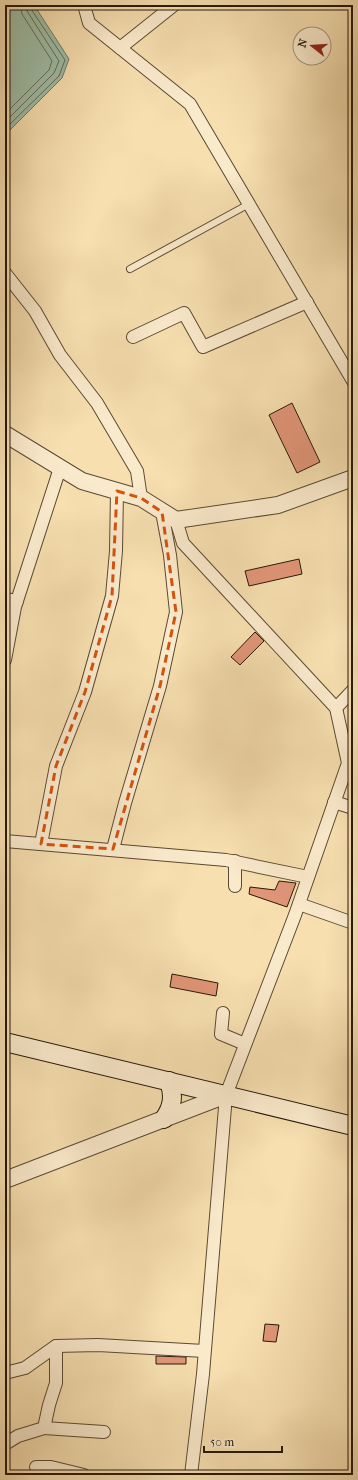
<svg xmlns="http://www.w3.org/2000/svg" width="358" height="1480" font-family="'IM FELL French Canon',serif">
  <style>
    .water { fill: #9ebda6; stroke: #6e7b67 }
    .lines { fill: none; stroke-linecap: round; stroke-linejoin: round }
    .shore { stroke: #626b58; stroke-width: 1 }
    .building { fill: #e29679; stroke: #261909 }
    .service-casing { stroke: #5a4a33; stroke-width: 8 }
    .minor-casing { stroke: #5a4a33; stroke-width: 14 }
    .tertiary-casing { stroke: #5a4a33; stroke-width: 18 }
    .secondary-casing { stroke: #261909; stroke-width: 20 }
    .service { stroke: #faeacc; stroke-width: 6 }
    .minor { stroke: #faeacc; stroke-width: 12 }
    .tertiary { stroke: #faeacc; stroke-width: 16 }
    .secondary { stroke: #faeacc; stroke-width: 18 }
    .marked { fill: none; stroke: #d5530c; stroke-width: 3; stroke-dasharray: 8 5; stroke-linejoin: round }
  </style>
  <rect width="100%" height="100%" fill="#f7dfb0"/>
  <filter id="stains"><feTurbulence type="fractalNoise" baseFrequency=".005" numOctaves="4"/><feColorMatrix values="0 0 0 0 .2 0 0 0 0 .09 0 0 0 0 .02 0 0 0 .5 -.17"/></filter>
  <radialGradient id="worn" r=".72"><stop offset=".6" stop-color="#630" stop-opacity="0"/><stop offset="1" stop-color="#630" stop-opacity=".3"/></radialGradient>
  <polygon class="water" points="5,5 34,5 69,59 62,78 5,135"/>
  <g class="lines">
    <g class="shore">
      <polyline points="5,114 49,70 52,61 22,14 20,5"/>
      <polyline points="5,122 54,73 59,61 27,11 26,5"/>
      <polyline points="5,129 59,76 65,60 31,9 31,5"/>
    </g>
  </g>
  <g class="building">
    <polygon points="292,403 320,462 297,473 269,415"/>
    <polygon points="299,559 302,574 249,586 245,571"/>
    <polygon points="255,632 264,641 240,665 231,657"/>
    <polygon points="279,881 296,883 287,907 249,894 250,887 275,890"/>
    <polygon points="172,974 218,983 216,996 170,987"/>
    <polygon points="265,1324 279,1325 276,1342 263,1341"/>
    <polygon points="156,1356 186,1357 186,1364 156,1364"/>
  </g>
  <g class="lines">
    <defs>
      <polyline id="service" points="130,269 249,204"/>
      <g id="minor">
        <polyline points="84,5 89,23 190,104 353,381"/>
        <polyline points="120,48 174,5"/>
        <polyline points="5,273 35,311 60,355 97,403 137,471 141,498"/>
        <polyline points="133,337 184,313 203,347 307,302"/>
        <polyline points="176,520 183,543 336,708 348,763 295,915 226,1095 203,1374 191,1475"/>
        <polyline points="5,599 17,601"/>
        <polyline points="5,660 15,607 60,468"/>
        <polyline points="336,708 353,690"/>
        <polyline points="334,802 353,808"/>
        <polyline points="5,841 226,860 308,877"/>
        <polyline points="41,844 56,766 85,692 112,596 116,551 117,491"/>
        <polyline points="113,849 125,803 160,686 176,612 170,555 162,512"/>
        <polyline points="235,886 235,861"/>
        <polyline points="299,904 353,923"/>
        <polyline points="223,1013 221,1034 245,1044"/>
        <polyline points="5,1373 25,1368 56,1346 98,1345 204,1351"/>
        <polyline points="44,1428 104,1432"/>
        <polyline points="5,1444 18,1436 44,1428 49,1405 56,1383 56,1346"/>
        <polyline points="36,1467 51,1467 84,1475"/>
      </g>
      <g id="tertiary">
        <polyline points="5,434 82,481 141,498 176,520 278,505 353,478"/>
        <polyline points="5,1180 226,1095"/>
      </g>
      <g id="secondary">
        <polyline points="5,1042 353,1126"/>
        <path d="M164 1119C173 1106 174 1096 169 1081"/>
      </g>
    </defs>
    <use href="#service" class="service-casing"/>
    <use href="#minor" class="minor-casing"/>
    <use href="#tertiary" class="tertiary-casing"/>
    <use href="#secondary" class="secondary-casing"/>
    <use href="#service" class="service"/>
    <use href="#minor" class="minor"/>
    <use href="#tertiary" class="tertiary"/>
    <use href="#secondary" class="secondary"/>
  </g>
  <path class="marked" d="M117 491 141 498 162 512 176 612 160 686 113 849 41 844 56 766 85 692 112 596Z"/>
  <rect width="358" height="1480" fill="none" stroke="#f7dfb0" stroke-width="20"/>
  <rect x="6" y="6" width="346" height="1468" fill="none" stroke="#261909" stroke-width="2"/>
  <rect x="10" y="10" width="338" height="1460" fill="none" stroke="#261909"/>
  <g transform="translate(312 46) rotate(287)"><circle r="19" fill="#faeacc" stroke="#a5967e"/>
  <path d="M0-3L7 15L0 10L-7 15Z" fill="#8f2418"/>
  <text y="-6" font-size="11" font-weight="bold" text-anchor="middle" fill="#261909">N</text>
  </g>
  <path d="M204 1446v6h78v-6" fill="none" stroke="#261909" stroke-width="2"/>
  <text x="210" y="1446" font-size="12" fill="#261909" stroke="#faeacc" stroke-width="3" paint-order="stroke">50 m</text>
  <rect width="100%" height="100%" filter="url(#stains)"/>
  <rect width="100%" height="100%" fill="url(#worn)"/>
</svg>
